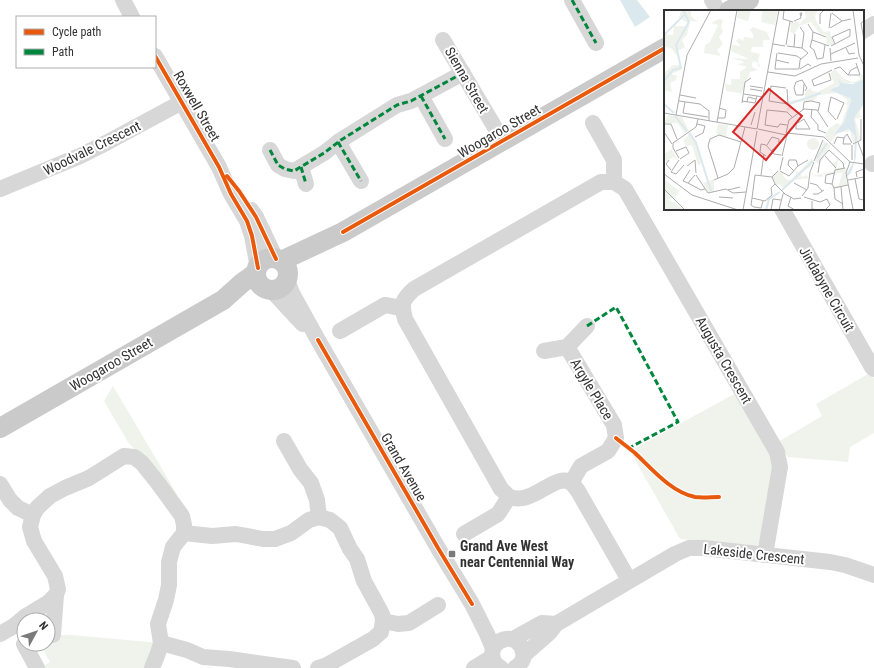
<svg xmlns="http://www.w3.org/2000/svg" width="874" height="668" font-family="'Roboto Condensed',sans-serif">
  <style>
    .green { fill: #f0f3ec; fill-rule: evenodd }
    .water { fill: #dbe9ef }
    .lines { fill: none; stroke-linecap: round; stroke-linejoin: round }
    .minor { stroke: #d7d7d7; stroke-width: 16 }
    .major { stroke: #cacaca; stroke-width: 20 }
    .quiet { stroke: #00873e; stroke-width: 3; stroke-dasharray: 6 3; stroke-linecap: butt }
    .cycleway-casing { stroke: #fff; stroke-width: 6 }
    .cycleway { stroke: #e8590c; stroke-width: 4 }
    .poi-dot { fill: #7a7a7a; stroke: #fff; stroke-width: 1.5 }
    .labels { text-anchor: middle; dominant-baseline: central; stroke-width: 4; stroke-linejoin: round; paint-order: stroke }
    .street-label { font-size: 14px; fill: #333; stroke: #fff }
    .poi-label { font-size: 14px; font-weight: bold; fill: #333; stroke: #fff; text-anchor: start }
    .inset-river { fill: none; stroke: #dbe9ef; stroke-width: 2 }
    .inset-road { fill: none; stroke: #adadad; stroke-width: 1 }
    .view { fill: #d62828; fill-opacity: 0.15; stroke: #d62828; stroke-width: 2 }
    .inset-edge { fill: none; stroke: #333; stroke-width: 2 }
  </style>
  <rect width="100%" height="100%" fill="#fff"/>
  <g class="green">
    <polygon points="868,374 874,378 874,433 850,447 848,462 788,457 778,442 822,416 816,404"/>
    <polygon points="113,386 178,496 128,442 104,401"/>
    <polygon points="736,393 774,462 761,549 680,539 630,451"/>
    <path d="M49 602 53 635H71L161 643 152 668H37L24 644H48V620H24V644L14 626ZM43 649 50 662 42 667 34 655Z"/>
  </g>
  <polygon class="water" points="620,0 637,0 650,17 635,27"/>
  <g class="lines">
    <g class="minor">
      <polyline points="123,0 132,17"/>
      <polyline points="572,0 596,43"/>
      <polyline points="712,0 718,11"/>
      <polyline points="863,31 874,24"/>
      <polyline points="443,40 503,141"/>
      <polyline points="155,56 219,167 231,194 247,221 252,236 258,268"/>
      <polyline points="421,96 445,139"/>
      <polyline points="593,123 614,160 614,182"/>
      <polyline points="338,142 361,181"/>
      <polyline points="270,150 278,165 285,169 294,171 324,153 341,140 397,105 411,101 463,73"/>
      <polyline points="872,164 874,163"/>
      <polyline points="301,167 306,184"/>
      <polyline points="0,189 80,156 106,143 182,102"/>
      <polyline points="782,209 872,367 874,369"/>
      <polyline points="251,210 256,217 276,259"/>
      <polyline points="287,280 292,293 318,340 438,548 472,604 487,634 493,648"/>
      <path d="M271 290C282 301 292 313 303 324"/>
      <polyline points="340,331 385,305 402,308"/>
      <polyline points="567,347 614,425 616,438 608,451 581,466 571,483"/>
      <polyline points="544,351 567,347 587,326"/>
      <polyline points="284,441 300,469 311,483 317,500 319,517"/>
      <polyline points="0,484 10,500 18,508 33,515"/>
      <polyline points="184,533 212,536 236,534 263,539 275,539 291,533 309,520 319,517 330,520 340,528 350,549 357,559 364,581 382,614 383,621 381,632 373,639 327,665 318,668"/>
      <polyline points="464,534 498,514 509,497"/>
      <path d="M629 580 578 491C576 489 574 485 572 483 556 471 533 506 510 497 507 496 504 491 501 489L405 319C401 303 402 300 414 289L601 182H614L625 189 777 452 780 467 765 555"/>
      <polyline points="383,621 398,624 409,623 438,605"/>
      <polyline points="0,634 14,626 26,616 49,602 56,595"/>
      <polyline points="53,635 56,595 58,589 55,576 34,541 30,527 33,515 37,508 50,496 65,488 89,478 124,456 134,457 142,463 158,483 182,516 184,525 184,533 173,547 169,562 169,585 166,600 158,624 161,643 158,653 152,668"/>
      <polyline points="513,639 542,623 556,624"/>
      <polyline points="161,643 187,650 203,657 229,659 293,668"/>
      <polyline points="24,644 37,668"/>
      <polyline points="524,655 549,633 556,624 675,554 689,548 704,548 830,562 845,565 874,575"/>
      <polyline points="474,668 492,657"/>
      <path d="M501 668C497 666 494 663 493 659 487 638 519 630 523 652 525 659 521 664 515 668"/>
    </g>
    <g class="major">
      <polyline points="729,11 749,0"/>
      <circle cx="272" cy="274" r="16"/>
      <polyline points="281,261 343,232 665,48"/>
      <polyline points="0,428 223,300 242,283 256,273"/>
    </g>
    <g class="quiet">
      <polyline points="572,0 596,43"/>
      <polyline points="421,96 445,139"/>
      <polyline points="338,142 361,181"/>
      <polyline points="270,150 278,165 285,169 294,171 324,153 341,140 397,105 411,101 463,73"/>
      <polyline points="301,167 306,184"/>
      <polyline points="587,326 616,307 678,422 629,448"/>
    </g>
    <defs>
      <g id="cycleway">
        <polyline points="155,56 219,167 231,194 247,221 252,236 258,268"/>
        <polyline points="227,176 239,191 256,217 276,259"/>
        <polyline points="343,232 665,48"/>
        <polyline points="318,340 438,548 472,604"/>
        <path d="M616 438C622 443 629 448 635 453 652 469 671 492 695 497 703 498 711 497 719 497"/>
      </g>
    </defs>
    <use href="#cycleway" class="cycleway-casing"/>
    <use href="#cycleway" class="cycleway"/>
  </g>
  <rect class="poi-dot" x="448" y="550" width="8" height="8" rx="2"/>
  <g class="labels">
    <g class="street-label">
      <text transform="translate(467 80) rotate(60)">Sienna Street</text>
      <text transform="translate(197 106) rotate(60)">Roxwell Street</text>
      <text transform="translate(499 131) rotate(-30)">Woogaroo Street</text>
      <text transform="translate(92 148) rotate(-26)">Woodvale Crescent</text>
      <text transform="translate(827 289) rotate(60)">Jindabyne Circuit</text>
      <text transform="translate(724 360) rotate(60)">Augusta Crescent</text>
      <text transform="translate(111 364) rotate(-30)">Woogaroo Street</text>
      <text transform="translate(592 389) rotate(59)">Argyle Place</text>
      <text transform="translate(404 467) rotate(60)">Grand Avenue</text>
      <text transform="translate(754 554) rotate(6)">Lakeside Crescent</text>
    </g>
    <g class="poi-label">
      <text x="460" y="546">Grand Ave West<tspan x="460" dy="16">near Centennial Way</tspan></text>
    </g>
  </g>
  <g transform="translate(664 10)">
    <rect width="200" height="200" fill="#fff"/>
    <path d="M17 0H27V6L34 12 26 11 23 25 18 30 21 37 15 40 13 46 7 38 0 37V24L9 25 10 16H21L24 13 15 8ZM74 0H87L84 11 73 8ZM99 0H114L111 15 97 12ZM140 0H154L151 6 153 13 160 22 166 21 170 35H163L162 25 156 24 147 12 135 16 130 25 126 21 127 12 133 11 136 14 142 7ZM55 9 59 10 57 17 59 22 55 27 59 34 53 40 57 46 40 43 41 35 46 32 54 15 47 13ZM89 17 103 22 106 30H99V37H88L87 42 96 44 94 50 96 56 94 57V53L90 51 88 53V57L94 60 86 62 77 85 76 83 62 81 61 74 67 75V69H76V62L83 57 73 54 80 53 78 51 66 48 85 49 67 41 68 35 77 36 72 31 75 28 79 31 80 27 89 28V24L86 20ZM9 55H17V60L7 64 13 66 12 70 6 73 8 82 0 80V63ZM171 59 179 68 188 72 196 70 195 66 200 64V69L192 73H178L173 70 176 75 172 76 171 81 186 88 187 91 180 112 169 124 185 119 192 124 190 108 200 93 195 104 198 107 191 109 197 130 193 131V128L189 133 186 121 174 123 167 132 161 127 164 119 173 113 177 115 184 95 180 94 184 92 183 89 173 83 154 85 150 91 132 92 127 94V99L123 102 125 91 142 88 140 85 143 80 147 78 148 81 154 82 170 73 166 64ZM4 105 18 107 25 121 21 123 13 113H0ZM54 114 64 115 62 127 52 124ZM27 122 33 132 37 154 34 155 28 135 22 136 19 131ZM143 134a6 6 0 1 1 12 0a6 6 0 1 1-12 0ZM160 131 167 135 157 152 153 153 150 150ZM8 139 14 151 9 147 2 152 0 144ZM149 147 147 156 137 163 138 167 142 165 146 168 131 170 118 181 119 177 115 174 112 176 108 166 114 161 119 162V166L123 170H127L132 165 131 160 134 163ZM175 149 172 158H183L181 168 184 175 161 180 175 175 178 163 158 164 159 167 147 166 171 161 169 154ZM0 169 15 181 11 187 4 189 21 200H0ZM50 169V182H44L39 173Z" fill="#f0f3ec"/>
    <path d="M173 69 178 73 189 74 200 69V93L190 108 193 128 192 147 187 163 180 169 190 151 191 125 185 119 169 125 180 112 187 91 186 88 166 80 176 75Z" fill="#dbe9ef"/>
    <path class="inset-river" d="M0 25 20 5M0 71 9 60 17 58 12 35 25 12 19 0M0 94 10 103M125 94 157 83M11 106 23 121M25 123 32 133 47 181M153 148 163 133M118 180 149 151M102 200 105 189 116 182"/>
    <path class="inset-road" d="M120 0 119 9 129 12M189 0 195 45 200 56M168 3 178 11M130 11 137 8 136 3H138L137 6M200 11 197 13 200 30M144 14 149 22 162 27M156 14V4L160 0M136 17 140 23 138 38M165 18 167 3M166 18 178 11 187 9M149 22 148 30 165 36M148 30 146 37 150 40 153 49 159 48 161 35M109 34 121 36M122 35 126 11M167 36 186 26V19L168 27 171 34M130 37 131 24M166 38 167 51M182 38 185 44 191 43M113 43 112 50 125 53M114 43 133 46 137 49M167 44 191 33M112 50 111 59H135L136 50 144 43 138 38 123 36M192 53 196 65H184L187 60 193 57M136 59 144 54 147 56M170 59 176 57 184 65M104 62 131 66 157 54 194 48M165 63 167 70 150 76 148 70 168 60M140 74 139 85H132L130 78 132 72 138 70 143 78 141 81M86 76 99 78M122 78 107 76 105 91 124 94 123 79M86 79 98 81M80 84 99 87M16 85 32 88M15 91 36 94 45 101V111M78 91 91 93 93 86M21 92 19 103 44 107M83 92 84 87 92 89M78 93 81 72 87 68M148 99 147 107 154 115V120L162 123M139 100 140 92 147 91 156 93 154 101M0 103 93 119M12 105 23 45 47 0M54 108H61L62 100 55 98M140 109 146 119H132V114ZM172 110 164 101 167 87 180 93 173 109M53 112 73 0M0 114H7L13 129M87 115 91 102M123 115 116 114 114 117 101 115 103 100 123 102 128 107M93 119 115 0M94 119 122 125M0 122 8 134M122 123 125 110 140 99 153 100 164 117M123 123 160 127 186 152 200 154M31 127 39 123 41 116 33 114M180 128 183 124 188 133M180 128 179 134H187M194 132 200 148M170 134 173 127 180 128M189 134 197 130V109M103 135 108 127 115 129V134L107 141M12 141 22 137 25 143 16 149M119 145 118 146 123 125M102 146 96 142 97 134 102 135 110 144 117 145M161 146 172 158M15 148 9 138V133L32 117 34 109M5 150 2 154 7 160M15 150 7 162 12 164 20 155M188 150V135M150 151 159 130M186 152 182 163 189 199M23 156 31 150 32 163M26 160 19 171 24 173 31 165M116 160 119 147M114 161 108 167 111 174 121 184 119 183M116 161 125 166 134 156 144 150M130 161 124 155 125 150H132L134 156M154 163 156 150 165 140 179 153 180 158M0 164 28 185 74 200M32 165 44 183 62 179 69 183 82 182M97 165 100 144M108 167 91 165 88 188 101 191 108 185 107 178 111 174M193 167 192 162 200 159M54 168 44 136 46 129 55 125 77 132M191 169 195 189 200 190M50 170 64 164 70 158 81 117M184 170 200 167M24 173 37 180 41 179M130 173 143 180M146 173 153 175 158 181M168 174 161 173 162 165 171 163M177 177 179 200M170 178 168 174 171 160 181 158M170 178 171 189 179 194M170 178 184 175M0 179 21 200M64 180 76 177M121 184 130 189 137 188M149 184H154L160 180M138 186 144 178 146 162 150 152M55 187 69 188M127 187 124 196 131 200M140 187 156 192 163 189 166 195 161 200M88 188 87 195 90 197 97 198 99 191M148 191V199L155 200M79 200 93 121M107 200 109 189 117 190M115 200 119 184"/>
    <path class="view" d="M105 79 138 106 102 150 69 122Z"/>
    <rect width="200" height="200" class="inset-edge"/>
  </g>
  <rect x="16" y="16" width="140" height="52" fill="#ffffff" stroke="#adadad"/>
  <rect x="24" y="29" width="20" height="6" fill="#e8590c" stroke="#adadad"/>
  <text x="52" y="36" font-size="12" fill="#333333">Cycle path</text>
  <rect x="24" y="49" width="20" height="6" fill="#00873e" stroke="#adadad"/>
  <text x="52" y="56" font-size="12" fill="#333333">Path</text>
  <g transform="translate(36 632) rotate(50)"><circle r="19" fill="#ffffff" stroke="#adadad"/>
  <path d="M0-3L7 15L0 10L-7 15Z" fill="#7a7a7a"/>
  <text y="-6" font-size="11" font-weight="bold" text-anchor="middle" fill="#333333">N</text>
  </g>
</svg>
